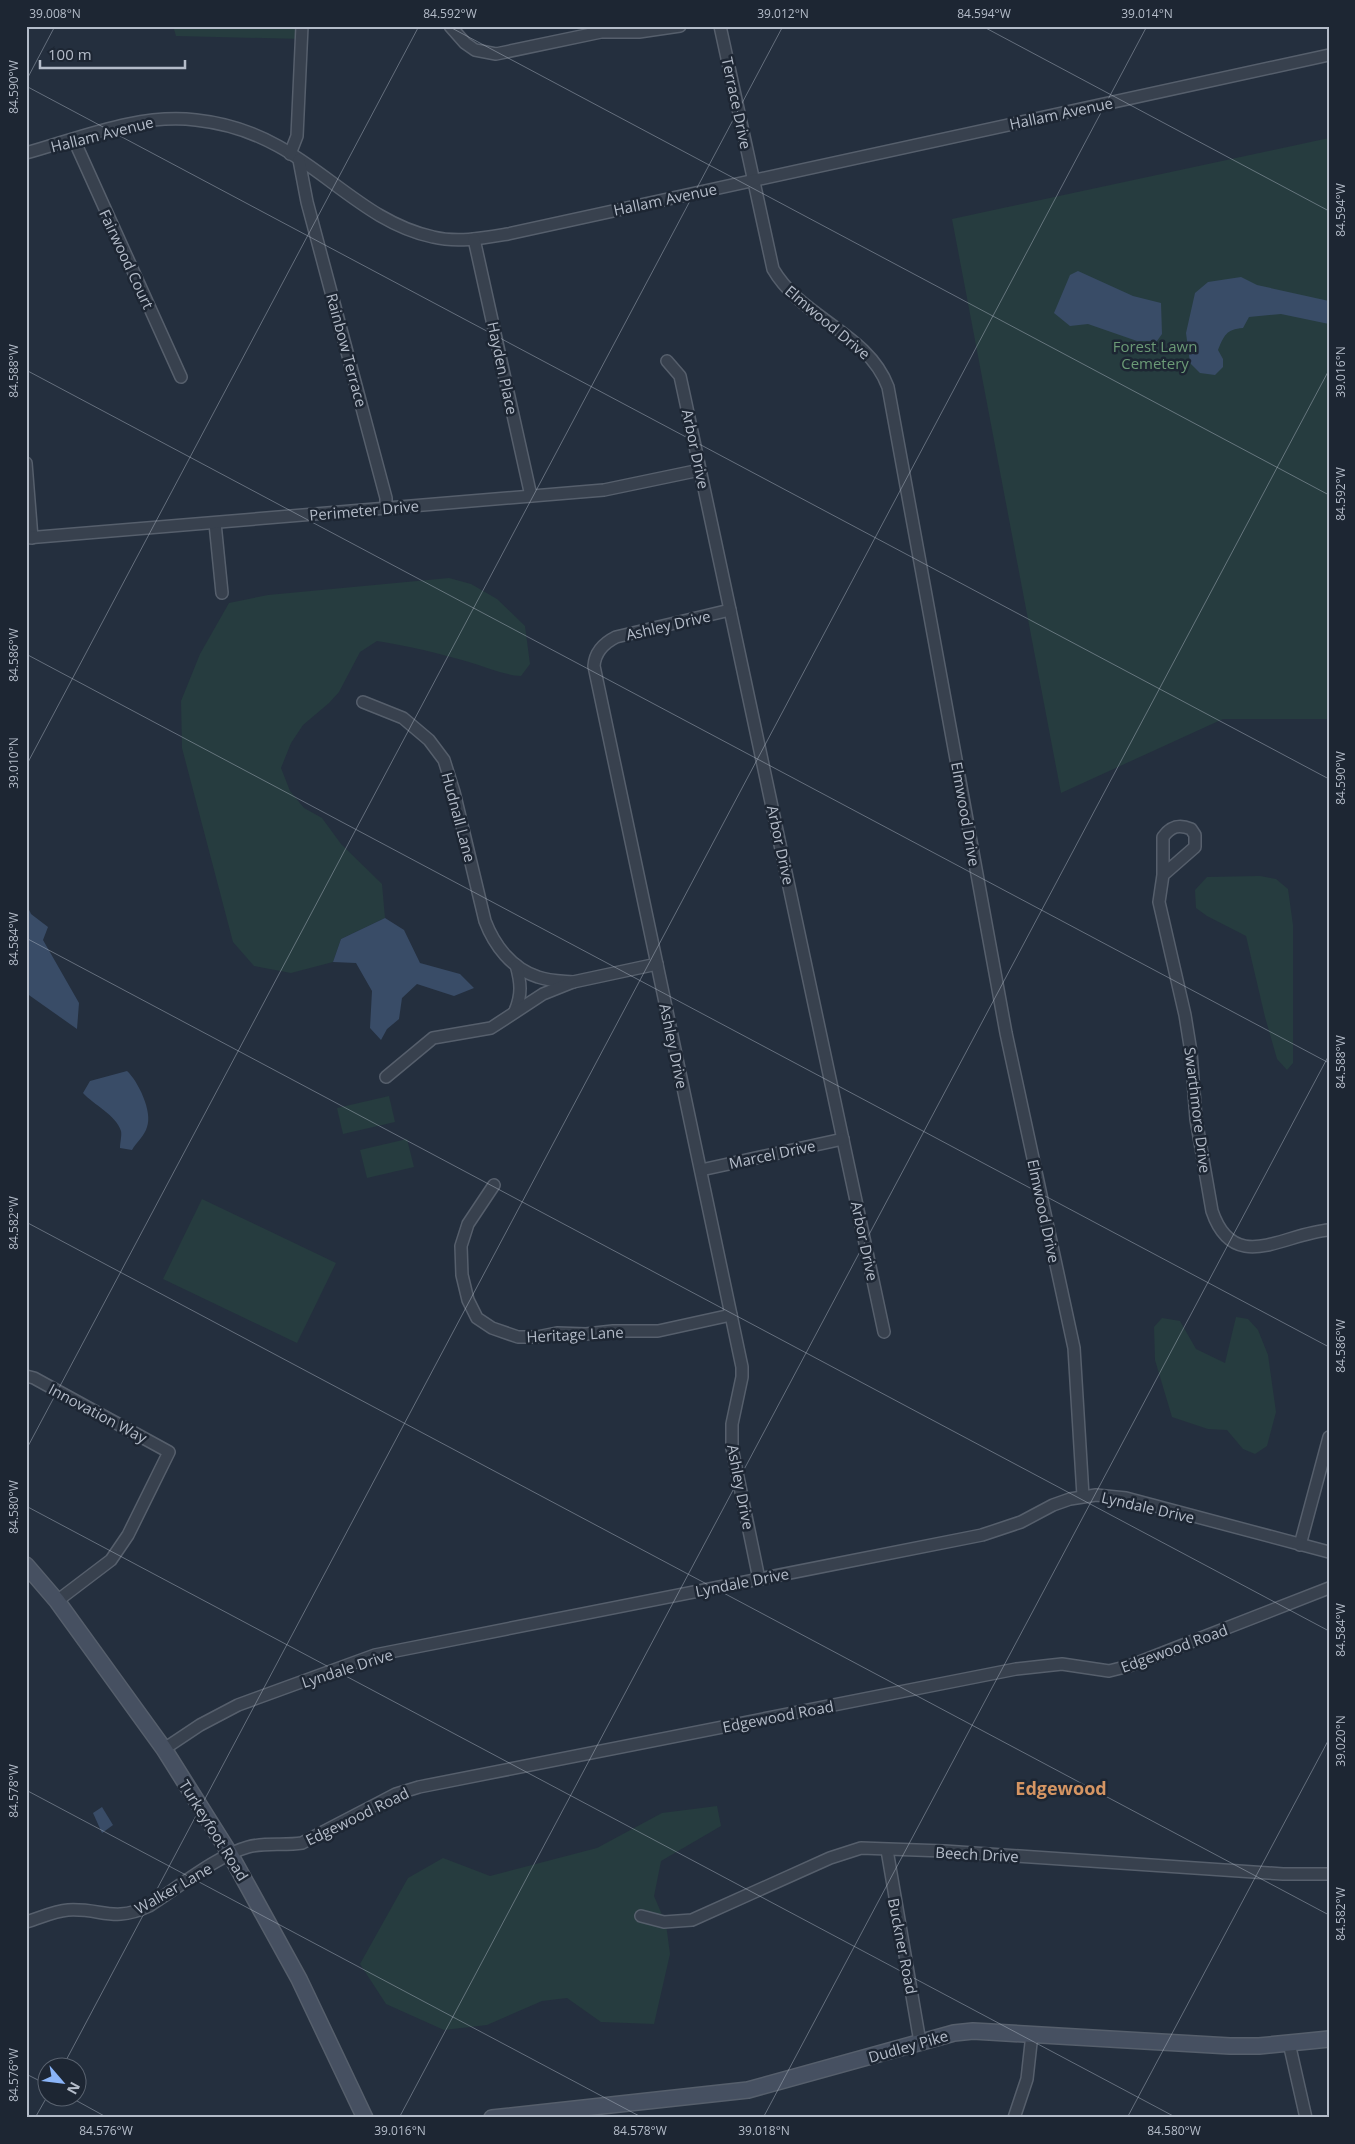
<svg xmlns="http://www.w3.org/2000/svg" width="1355" height="2144" font-family="'Open Sans',sans-serif">
  <style>
    .green { fill: #263c3f }
    .water { fill: #394c67 }
    .lines { fill: none; stroke-linecap: round; stroke-linejoin: round }
    .street-casing { stroke: #565f6c; stroke-width: 14 }
    .secondary-casing { stroke: #565f6c; stroke-width: 18 }
    .street { stroke: #38414e; stroke-width: 11 }
    .secondary { stroke: #465061; stroke-width: 15 }
    .ticks { fill: none; stroke: #b4bcc9; stroke-width: 1; stroke-opacity: 0.45 }
    .labels { text-anchor: middle; dominant-baseline: central; stroke-width: 5; stroke-linejoin: round; paint-order: stroke }
    .street-label { font-size: 15px; fill: #b4bcc9; stroke: #1d2633 }
    .park-label { font-size: 15px; fill: #6b9a76; stroke: #1d2633 }
    .quarter-label { font-size: 18px; font-weight: bold; fill: #d59563; stroke: #1d2633 }
    .neatline { fill: none; stroke: #b4bcc9; stroke-width: 2 }
    .ticks-label { font-size: 12px; text-anchor: middle; fill: #b4bcc9 }
  </style>
  <rect width="100%" height="100%" fill="#242f3e"/>
  <g class="green">
    <polygon points="173,26 302,26 302,39 176,36"/>
    <polygon points="1329,138 1329,719 1223,719 1061,793 952,219"/>
    <path d="M449 578 471 584 497 599 525 626 530 664 521 676C503 675 486 667 469 662 438 653 409 646 377 641L360 652 339 692 329 703 303 725 291 743 281 768 290 791 304 808 322 818 341 844 382 884 385 918 341 939 333 962 291 973 254 966 233 942 182 748 181 701 200 654 229 603 268 595Z"/>
    <polygon points="1260,876 1276,879 1288,889 1293,925 1293,1063 1287,1070 1277,1059 1265,1017 1246,936 1207,916 1196,908 1195,890 1207,877"/>
    <polygon points="389,1096 395,1122 343,1134 337,1108"/>
    <polygon points="407,1139 414,1167 367,1178 360,1150"/>
    <polygon points="202,1199 336,1263 297,1343 163,1279"/>
    <polygon points="1236,1317 1248,1319 1258,1330 1268,1355 1276,1412 1267,1446 1255,1454 1243,1449 1227,1430 1208,1429 1172,1417 1155,1360 1154,1327 1162,1318 1180,1321 1196,1349 1225,1363"/>
    <polygon points="717,1806 721,1826 661,1861 654,1896 666,1924 670,1954 654,2024 601,2022 567,1998 542,2001 487,2025 444,2030 386,2004 360,1964 408,1878 443,1858 490,1876 597,1848 662,1813"/>
  </g>
  <g class="water">
    <polygon points="1078,271 1133,296 1161,303 1162,334 1157,341 1137,341 1088,324 1070,326 1054,313 1070,275"/>
    <path d="M1241 277 1257 285 1329 301V324L1281 314 1249 317 1243 328C1226 329 1224 336 1218 350L1223 359V367L1215 375 1200 373 1190 363 1186 333 1195 293 1208 282Z"/>
    <polygon points="26,903 31,914 48,927 43,940 79,1003 77,1029 26,993"/>
    <polygon points="385,918 404,930 420,963 460,974 474,988 454,996 417,984 402,998 399,1019 387,1029 381,1040 370,1028 372,991 356,963 333,962 341,939"/>
    <path d="M127 1071C138 1081 153 1112 147 1127 145 1135 136 1143 132 1150L120 1148C120 1143 122 1135 121 1131 116 1115 94 1105 83 1093L90 1081Z"/>
    <polygon points="102,1807 113,1825 102,1833 93,1813"/>
  </g>
  <g class="lines">
    <defs>
      <g id="street">
        <polyline points="450,26 465,43 475,50 496,54 601,32 639,32 680,26"/>
        <path d="M720 26 773 269C801 318 868 333 888 387L1006 1033 1074 1348 1083 1496"/>
        <polyline points="74,140 181,377"/>
        <path d="M26 153C80 138 139 113 196 120 224 123 253 132 278 146 331 175 372 224 433 237 458 243 484 238 508 234L1329 55"/>
        <polyline points="290,154 297,136 302,26"/>
        <polyline points="299,160 307,202 386,498 386,509"/>
        <polyline points="474,239 531,496"/>
        <polyline points="667,361 680,376 685,399 884,1332"/>
        <polyline points="26,463 32,538"/>
        <polyline points="215,523 222,593"/>
        <polyline points="26,538 604,490 700,470"/>
        <path d="M730 610 616 637C604 643 595 652 594 666L742 1367V1377L732 1424V1448L759 1579"/>
        <path d="M363 702 403 718 429 740 444 760 454 792 485 921C494 945 512 969 538 977 549 981 562 981 573 982"/>
        <path d="M1163 875 1195 847V835L1191 829C1179 824 1171 826 1163 837V875L1159 902 1185 1015 1191 1052 1196 1119 1212 1211C1234 1276 1284 1233 1329 1230"/>
        <path d="M515 1011C522 994 521 983 516 965"/>
        <polyline points="386,1077 433,1038 491,1028 543,994 573,982 657,964"/>
        <polyline points="701,1170 843,1139"/>
        <polyline points="494,1185 468,1224 461,1246 462,1275 468,1300 477,1318 492,1328 518,1337 537,1337 557,1333 586,1334 613,1331 658,1331 731,1315"/>
        <polyline points="26,1376 34,1378 169,1452 128,1535 111,1560 57,1601"/>
        <polyline points="1300,1545 1329,1437"/>
        <polyline points="164,1749 200,1725 238,1705 375,1655 982,1535 1021,1522 1053,1505 1070,1499 1096,1495 1126,1498 1329,1552"/>
        <polyline points="887,1850 920,2042"/>
        <polyline points="641,1916 664,1922 692,1920 830,1858 861,1848 944,1851 1283,1874 1329,1874"/>
        <path d="M26 1922C40 1918 54 1911 68 1910 102 1908 113 1923 149 1906 176 1889 218 1855 248 1847 266 1842 284 1846 302 1843L396 1794 419 1787 1016 1669 1062 1664 1109 1671 1129 1666 1329 1588"/>
        <polyline points="1289,2043 1306,2118"/>
        <polyline points="1014,2118 1027,2079 1032,2034"/>
      </g>
      <g id="secondary">
        <polyline points="26,1565 57,1601 164,1749 230,1854 299,1979 365,2118"/>
        <polyline points="492,2118 748,2090 954,2033 973,2031 1230,2046 1259,2046 1329,2039"/>
      </g>
    </defs>
    <use href="#street" class="street-casing"/>
    <use href="#secondary" class="secondary-casing"/>
    <use href="#street" class="street"/>
    <use href="#secondary" class="secondary"/>
  </g>
  <path class="ticks" d="M448 26 1329 495M982 26 1329 211M26 81 55 26M26 86 1329 779M26 370 1329 1063M26 654 1329 1347M26 766 419 26M26 938 1329 1631M26 1222 1329 1915M26 1450 783 26M26 1506 1177 2118M26 1790 643 2118M63 2066 1147 26M26 2074 48 2085M68 2096 108 2118M35 2118 48 2095M399 2118 1329 370M763 2118 1329 1055M1127 2118 1329 1739"/>
  <g class="labels">
    <g class="street-label">
      <text transform="translate(737 103) rotate(78)">Terrace Drive</text>
      <text transform="translate(1061 113) rotate(-12)">Hallam Avenue</text>
      <text transform="translate(102 134) rotate(-14)">Hallam Avenue</text>
      <text transform="translate(665 199) rotate(-12)">Hallam Avenue</text>
      <text transform="translate(127 259) rotate(65)">Fairwood Court</text>
      <text transform="translate(828 322) rotate(40)">Elmwood Drive</text>
      <text transform="translate(347 350) rotate(75)">Rainbow Terrace</text>
      <text transform="translate(503 368) rotate(78)">Hayden Place</text>
      <text transform="translate(696 449) rotate(78)">Arbor Drive</text>
      <text transform="translate(364 510) rotate(-5)">Perimeter Drive</text>
      <text transform="translate(668 625) rotate(-13)">Ashley Drive</text>
      <text transform="translate(966 814) rotate(80)">Elmwood Drive</text>
      <text transform="translate(459 817) rotate(75)">Hudnall Lane</text>
      <text transform="translate(781 845) rotate(78)">Arbor Drive</text>
      <text transform="translate(674 1046) rotate(78)">Ashley Drive</text>
      <text transform="translate(1198 1110) rotate(83)">Swarthmore Drive</text>
      <text transform="translate(772 1154) rotate(-12)">Marcel Drive</text>
      <text transform="translate(1044 1211) rotate(78)">Elmwood Drive</text>
      <text transform="translate(865 1241) rotate(78)">Arbor Drive</text>
      <text transform="translate(575 1334) rotate(-3)">Heritage Lane</text>
      <text transform="translate(98 1413) rotate(28)">Innovation Way</text>
      <text transform="translate(741 1487) rotate(79)">Ashley Drive</text>
      <text transform="translate(1148 1507) rotate(13)">Lyndale Drive</text>
      <text transform="translate(742 1582) rotate(-11)">Lyndale Drive</text>
      <text transform="translate(1174 1648) rotate(-20)">Edgewood Road</text>
      <text transform="translate(347 1668) rotate(-18)">Lyndale Drive</text>
      <text transform="translate(778 1716) rotate(-11)">Edgewood Road</text>
      <text transform="translate(357 1816) rotate(-26)">Edgewood Road</text>
      <text transform="translate(214 1830) rotate(58)">Turkeyfoot Road</text>
      <text transform="translate(977 1854) rotate(3)">Beech Drive</text>
      <text transform="translate(173 1888) rotate(-30)">Walker Lane</text>
      <text transform="translate(903 1946) rotate(79)">Buckner Road</text>
      <text transform="translate(908 2046) rotate(-16)">Dudley Pike</text>
    </g>
    <g class="park-label">
      <text x="1155" y="346">Forest Lawn<tspan x="1155" dy="17">Cemetery</tspan></text>
    </g>
    <g class="quarter-label">
      <text x="1061" y="1788">Edgewood</text>
    </g>
  </g>
  <rect width="1355" height="2144" fill="none" stroke="#1d2633" stroke-width="55"/>
  <g transform="translate(62 2082) rotate(118)"><circle r="24" fill="#1d2633" stroke="#59626f"/>
  <path d="M0-4L9 19L0 12L-9 19Z" fill="#8ab4f8"/>
  <text y="-8" font-size="14" font-weight="bold" text-anchor="middle" fill="#b4bcc9">N</text>
  </g>
  <path d="M40 60v8h145v-8" fill="none" stroke="#b4bcc9" stroke-width="2.5"/>
  <text x="48" y="60" font-size="15" fill="#b4bcc9" stroke="#1d2633" stroke-width="4" paint-order="stroke">100 m</text>
  <rect x="28" y="28" width="1300" height="2088" class="neatline"/>
  <g class="ticks-label">
    <text x="55" y="18">39.008°N</text>
    <text x="450" y="18">84.592°W</text>
    <text x="783" y="18">39.012°N</text>
    <text x="984" y="18">84.594°W</text>
    <text x="1147" y="18">39.014°N</text>
    <text transform="translate(14 87) rotate(-90)" y="4">84.590°W</text>
    <text transform="translate(1341 210) rotate(-90)" y="4">84.594°W</text>
    <text transform="translate(14 371) rotate(-90)" y="4">84.588°W</text>
    <text transform="translate(1341 372) rotate(-90)" y="4">39.016°N</text>
    <text transform="translate(1341 494) rotate(-90)" y="4">84.592°W</text>
    <text transform="translate(14 655) rotate(-90)" y="4">84.586°W</text>
    <text transform="translate(14 763) rotate(-90)" y="4">39.010°N</text>
    <text transform="translate(1341 778) rotate(-90)" y="4">84.590°W</text>
    <text transform="translate(14 939) rotate(-90)" y="4">84.584°W</text>
    <text transform="translate(1341 1062) rotate(-90)" y="4">84.588°W</text>
    <text transform="translate(14 1223) rotate(-90)" y="4">84.582°W</text>
    <text transform="translate(1341 1346) rotate(-90)" y="4">84.586°W</text>
    <text transform="translate(14 1507) rotate(-90)" y="4">84.580°W</text>
    <text transform="translate(1341 1630) rotate(-90)" y="4">84.584°W</text>
    <text transform="translate(1341 1741) rotate(-90)" y="4">39.020°N</text>
    <text transform="translate(14 1791) rotate(-90)" y="4">84.578°W</text>
    <text transform="translate(1341 1914) rotate(-90)" y="4">84.582°W</text>
    <text transform="translate(14 2075) rotate(-90)" y="4">84.576°W</text>
    <text x="106" y="2135">84.576°W</text>
    <text x="400" y="2135">39.016°N</text>
    <text x="640" y="2135">84.578°W</text>
    <text x="764" y="2135">39.018°N</text>
    <text x="1174" y="2135">84.580°W</text>
  </g>
</svg>
